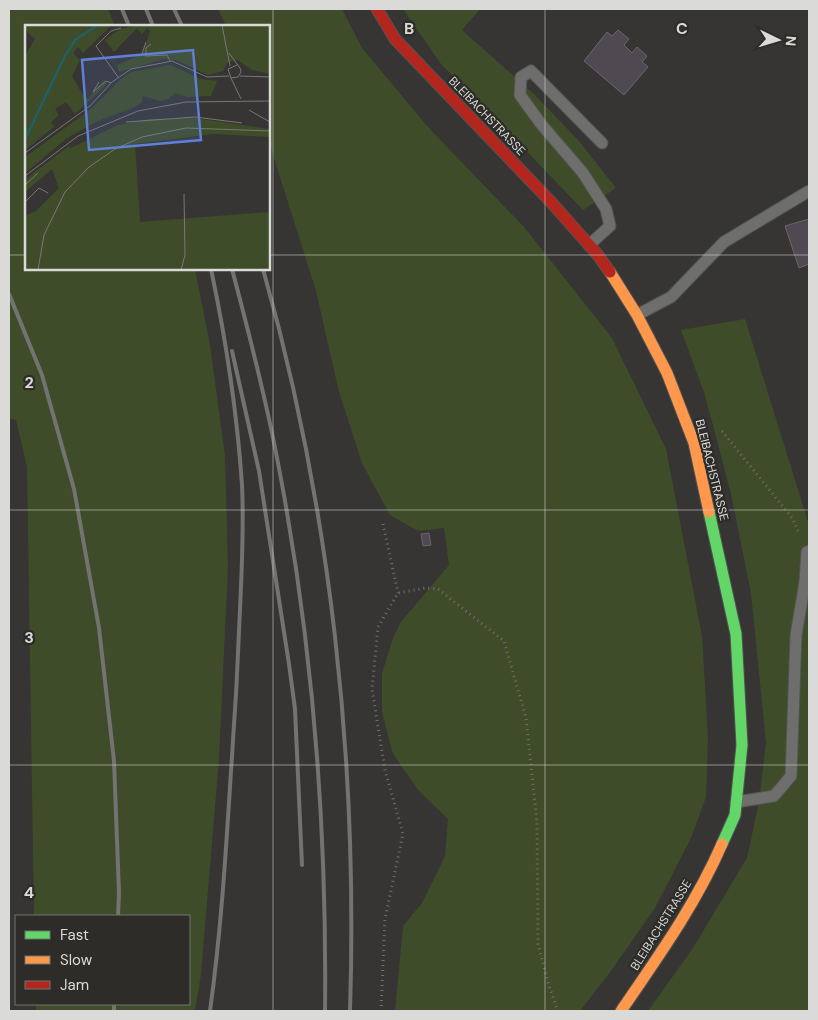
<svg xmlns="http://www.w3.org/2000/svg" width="818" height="1020" font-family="'DM Sans',sans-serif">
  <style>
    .green { fill: #3f4c29 }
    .building { fill: #4f4952; stroke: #696868 }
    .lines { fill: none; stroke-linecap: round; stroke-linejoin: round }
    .lane-casing { stroke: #535351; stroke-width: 13 }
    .fast-casing { stroke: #535351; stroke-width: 13 }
    .slow-casing { stroke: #535351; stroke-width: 13 }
    .jam-casing { stroke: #535351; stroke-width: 13 }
    .path { stroke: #70706f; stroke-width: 3; stroke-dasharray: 1 4; stroke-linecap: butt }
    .lane { stroke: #6e6e6c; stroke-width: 11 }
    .fast { stroke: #63d668; stroke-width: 11 }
    .slow { stroke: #ff974d; stroke-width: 11 }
    .jam { stroke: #b3261e; stroke-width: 11 }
    .rail { stroke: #737371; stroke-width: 4 }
    .grid { fill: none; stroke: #dadad8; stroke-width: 1; stroke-opacity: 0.55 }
    .labels { text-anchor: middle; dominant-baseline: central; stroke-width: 4.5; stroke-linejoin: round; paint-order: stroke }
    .street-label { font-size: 12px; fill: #dadad8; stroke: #2d2c29 }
    .inset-river { fill: none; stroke: #216065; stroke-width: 2.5 }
    .inset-road { fill: none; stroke: #787776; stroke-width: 1 }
    .view { fill: #5f7fd8; fill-opacity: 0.15; stroke: #5f7fd8; stroke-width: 2.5 }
    .inset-edge { fill: none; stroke: #dadad8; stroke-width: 2.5 }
    .grid-label { font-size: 16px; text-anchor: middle; font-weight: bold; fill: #dadad8; stroke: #2d2c29; stroke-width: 4.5; stroke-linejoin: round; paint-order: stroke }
  </style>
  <rect width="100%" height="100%" fill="#363534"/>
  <g class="green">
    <polygon points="9,9 108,9 115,26 26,26 26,269 195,269 210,345 225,456 228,566 219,759 201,974 195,1011 36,1011 36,1004 189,1004 189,916 34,916 27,467 16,420 9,418"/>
    <polygon points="218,9 342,9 362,48 428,127 524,227 612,338 666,449 702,636 708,737 706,797 691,838 655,908 608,975 580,1011 395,1011 403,926 422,903 445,856 448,819 419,791 393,754 382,712 382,673 393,638 401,622 449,565 444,528 418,531 390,515 362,463 339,392 316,291 269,142 269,26 226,26"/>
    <polygon points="403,9 480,9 462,30 534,94 578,140 616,188 583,210 516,140 441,64"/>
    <polygon points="745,319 809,525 809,1011 648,1011 693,948 747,858 759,802 766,743 751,593 731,494 705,395 681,330"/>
  </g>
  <g class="building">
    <polygon points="618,30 629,39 624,45 632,53 637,47 647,56 642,62 648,67 624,95 584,61 607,32 612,36"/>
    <polygon points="809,219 809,264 799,268 785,226"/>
    <polygon points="429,533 431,545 423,546 421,534"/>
  </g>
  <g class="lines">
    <defs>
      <g id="lane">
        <polyline points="589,245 610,226 606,209 583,173 541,124 520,95 521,77 531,71 602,143"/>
        <polyline points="637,315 671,297 724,242 809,191"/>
        <polyline points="805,582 807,552 809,551"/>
        <polyline points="736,802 774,796 791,776 796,635 805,582 809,581"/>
      </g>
      <polyline id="fast" points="709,512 736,634 742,745 735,815 722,844"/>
      <g id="slow">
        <polyline points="610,272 637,315 667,373 694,443 709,512"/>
        <path d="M621 1011C658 957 696 904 722 844"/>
      </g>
      <polyline id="jam" points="377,9 395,39 551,202 597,254 610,272"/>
    </defs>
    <use href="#lane" class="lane-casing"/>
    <use href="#fast" class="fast-casing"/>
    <use href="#slow" class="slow-casing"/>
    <use href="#jam" class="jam-casing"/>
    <g class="path">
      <polyline points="722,431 792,518 799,533"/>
      <polyline points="383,524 398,593"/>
      <polyline points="381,1011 385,919 403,834 385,770 372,689 378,627 398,593 426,588 438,589 504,641 526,718 537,822 538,944 549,986 558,1011"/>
    </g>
    <use href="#lane" class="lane"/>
    <use href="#fast" class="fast"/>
    <use href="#slow" class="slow"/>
    <use href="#jam" class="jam"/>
    <g class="rail">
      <polyline points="122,9 129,26"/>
      <polyline points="146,9 153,26"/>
      <polyline points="174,9 182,26"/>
      <path d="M232 269C249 333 266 398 278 463 313 644 327 827 325 1011"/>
      <path d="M263 269C331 509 358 762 350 1011"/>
      <polyline points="9,294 42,375 74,489 99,628 114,761 119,893 118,916"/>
      <polyline points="232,351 259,471 289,664 295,709 302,865"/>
      <polyline points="114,1011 114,1004"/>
      <path d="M210 1011C221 932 226 851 231 771 235 717 238 663 240 609 242 568 244 526 242 485 237 412 226 340 211 269"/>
    </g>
  </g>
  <path class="grid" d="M273 9V1011M545 9V1011M9 255H26M269 255H809M9 510H809M9 765H809"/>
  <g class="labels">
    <g class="street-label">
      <text transform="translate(487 116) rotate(46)">BLEIBACHSTRASSE</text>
      <text transform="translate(712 470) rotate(76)">BLEIBACHSTRASSE</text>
      <text transform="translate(661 925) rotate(-58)">BLEIBACHSTRASSE</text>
    </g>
  </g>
  <g transform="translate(25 25)">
    <rect width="245" height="245" fill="#363534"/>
    <path d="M0 0H87L58 28 53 22 48 28 55 35 47 51 58 70 63 74 79 55 82 59 50 89 41 77 30 84 34 90 26 97 29 102 0 125V31L10 14 0 5ZM113 0H245V49L227 45 213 35 203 37 198 46 183 50 151 35 139 34 94 47 92 40 118 29 125 6 122 3 117 9 112 3 89 27 80 15 95 4ZM145 40 176 54 192 56 186 71 162 72 150 68 143 74 135 76 118 71 117 77 112 81 71 97 42 113 0 148V132L66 84 96 54 107 47ZM169 93 245 104V112L188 109 110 119 115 197 245 187V245H0V191L11 186 34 163 27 144 0 167V156L7 149 44 121 46 123 93 100 124 94Z" fill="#3f4c29"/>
    <path class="inset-river" d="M0 114 41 29 50 15 73 0"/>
    <path class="inset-road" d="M197 0 205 41M126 19 121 23V31L142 30 145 36M204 28 215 43 216 47 213 52 206 53 203 44 212 40M121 31 117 29 121 17M215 51 245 52M93 52 71 21 86 6 96 3M206 53 216 74M74 57 68 67 81 56 86 58M224 85 245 97M101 97 170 92 217 98M0 128 65 81 87 57 106 44 147 36 182 52 204 51M0 151 53 111 113 86 161 77 245 76M0 160 13 148M0 177 14 163 23 168M13 245 19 210 40 167 64 142 90 124 117 112 161 103 245 106M156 245 160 230 159 169"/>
    <path class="view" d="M168 25 176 115 64 125 57 35Z"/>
    <rect width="245" height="245" class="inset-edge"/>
  </g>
  <g class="grid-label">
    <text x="409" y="34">B</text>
    <text x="682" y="34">C</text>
    <text x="29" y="388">2</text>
    <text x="29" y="643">3</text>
    <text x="29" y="898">4</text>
  </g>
  <rect width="818" height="1020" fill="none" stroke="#dadad8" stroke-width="20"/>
  <rect x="15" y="915" width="175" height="90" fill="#2d2c29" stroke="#72726f"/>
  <rect x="25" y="931" width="25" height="8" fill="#63d668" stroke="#72726f"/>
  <text x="60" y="940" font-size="15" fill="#dadad8">Fast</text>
  <rect x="25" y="956" width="25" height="8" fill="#ff974d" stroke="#72726f"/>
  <text x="60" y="965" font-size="15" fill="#dadad8">Slow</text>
  <rect x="25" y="981" width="25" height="8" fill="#b3261e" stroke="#72726f"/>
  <text x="60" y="990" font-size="15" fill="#dadad8">Jam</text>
  <g transform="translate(778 40) rotate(95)" stroke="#2d2c29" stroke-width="4" paint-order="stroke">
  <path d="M0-4L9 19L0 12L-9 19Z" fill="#dadad8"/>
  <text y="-8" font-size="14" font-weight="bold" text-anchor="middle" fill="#dadad8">N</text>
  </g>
</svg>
